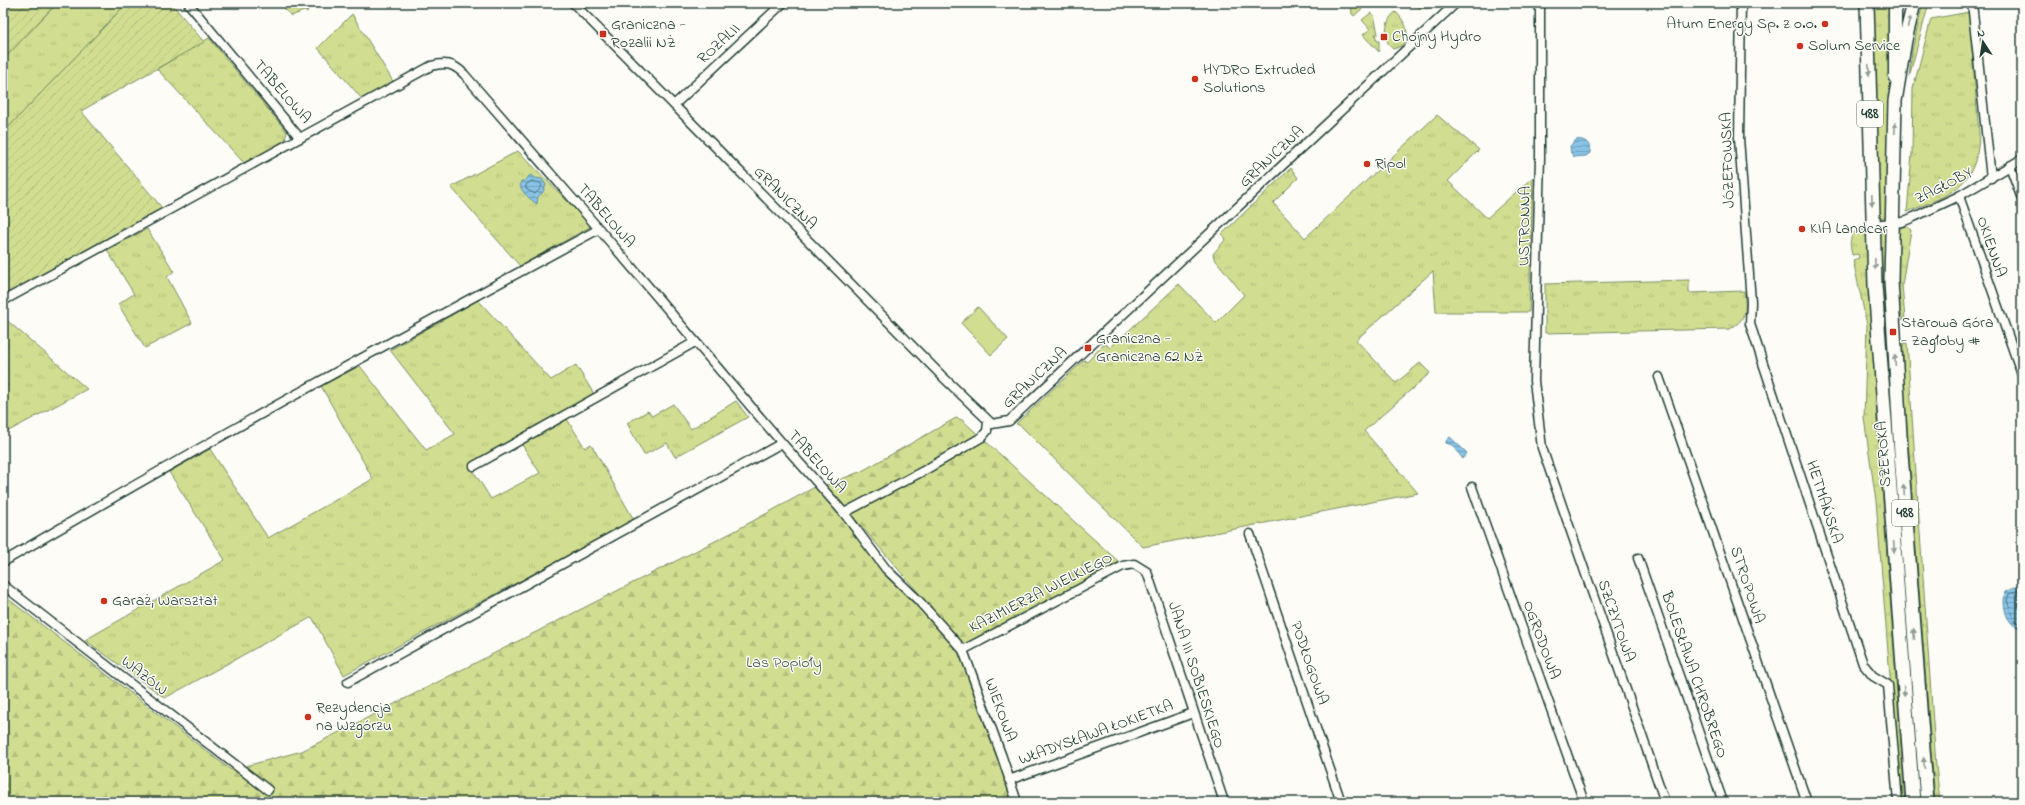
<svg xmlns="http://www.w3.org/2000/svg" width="2025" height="805" font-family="'Indie Flower',sans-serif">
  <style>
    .grass { fill: url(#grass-tufts); stroke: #788e62 }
    .forest { fill: url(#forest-firs); stroke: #788e62 }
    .garden { fill: url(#garden-furrows); stroke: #788e62 }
    .pitch { fill: #d1de91; stroke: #788e62 }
    .water { fill: url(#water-rules); stroke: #5f8ea0 }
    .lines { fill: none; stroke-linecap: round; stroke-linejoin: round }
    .shore { stroke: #49737c; stroke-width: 1 }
    .street-casing { stroke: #1f3d34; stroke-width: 11 }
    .secondary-casing { stroke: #1f3d34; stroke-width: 15 }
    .primary-casing { stroke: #1f3d34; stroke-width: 16 }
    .street { stroke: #fdfcf7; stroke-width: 8 }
    .secondary { stroke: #fdfcf7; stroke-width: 12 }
    .primary { stroke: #fdfcf7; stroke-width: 13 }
    .oneway { fill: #8e9c96 }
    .poi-dot { fill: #c8321e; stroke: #fdfcf7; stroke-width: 1.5 }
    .labels { text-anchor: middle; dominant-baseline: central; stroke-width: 3; stroke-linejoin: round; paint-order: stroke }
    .shield { fill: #fdfcf7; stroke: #62766e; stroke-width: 1 }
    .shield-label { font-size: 15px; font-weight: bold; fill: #1f3d34 }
    .poi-label { font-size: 16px; fill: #1f3d34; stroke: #fdfcf7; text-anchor: start }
    .street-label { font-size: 16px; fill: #1f3d34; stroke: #fdfcf7 }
    .park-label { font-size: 16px; fill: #435d47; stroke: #fdfcf7 }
  </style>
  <defs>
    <pattern id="grass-tufts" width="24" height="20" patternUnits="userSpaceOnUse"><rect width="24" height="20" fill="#d1de91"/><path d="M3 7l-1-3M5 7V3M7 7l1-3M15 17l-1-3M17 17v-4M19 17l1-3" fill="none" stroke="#b3bf7e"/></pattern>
    <pattern id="forest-firs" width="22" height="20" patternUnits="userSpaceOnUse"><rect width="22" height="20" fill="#d1de91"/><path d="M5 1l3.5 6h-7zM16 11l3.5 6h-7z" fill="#b3bf7e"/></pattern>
    <pattern id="garden-furrows" width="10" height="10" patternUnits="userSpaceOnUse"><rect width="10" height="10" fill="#d1de91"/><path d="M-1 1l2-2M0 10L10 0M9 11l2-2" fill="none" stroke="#b3bf7e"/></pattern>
    <pattern id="water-rules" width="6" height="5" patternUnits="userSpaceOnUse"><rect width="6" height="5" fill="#89c4e8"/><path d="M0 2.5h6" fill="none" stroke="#6fa0bd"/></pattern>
  </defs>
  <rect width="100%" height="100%" fill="#fdfcf7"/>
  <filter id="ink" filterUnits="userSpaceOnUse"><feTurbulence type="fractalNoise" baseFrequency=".025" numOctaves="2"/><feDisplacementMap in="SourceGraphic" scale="8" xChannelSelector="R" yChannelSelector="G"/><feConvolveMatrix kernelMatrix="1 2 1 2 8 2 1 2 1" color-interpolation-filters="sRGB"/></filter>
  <g filter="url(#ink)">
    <g class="grass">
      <polygon points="57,3 127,3 3,133 3,60"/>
      <polygon points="280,3 310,3 307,12 304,11 291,16"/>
      <polygon points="1351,3 1362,3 1365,6 1354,16 1352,14"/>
      <path d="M1412 3H1439C1431 10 1420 10 1412 3Z"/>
      <polygon points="1871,3 1891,3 1891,98 1887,216 1883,218 1881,218 1878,212"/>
      <polygon points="1923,3 1929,3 1909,77 1912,51"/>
      <path d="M1396 12C1406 23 1411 32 1402 46L1393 49C1382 42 1385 18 1396 12Z"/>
      <path d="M1969 12 1979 134C1978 186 1950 195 1907 212L1912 154 1913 89 1931 19Z"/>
      <polygon points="1371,13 1374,15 1378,34 1375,34 1377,41 1379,41 1379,52 1363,35 1370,29 1362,20"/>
      <polygon points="352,14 394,83 363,100 318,48"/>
      <polygon points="209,38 287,132 285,140 244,163 157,69"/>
      <polygon points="1437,115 1479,150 1448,181 1487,218 1533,177 1529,312 1436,312 1433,271 1356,340 1396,383 1420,363 1430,373 1364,431 1418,493 1143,547 1021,426 1016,424 1084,360 1087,362 1102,346 1106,344 1110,348 1179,284 1216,323 1244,295 1214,258 1213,254 1226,239 1222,234 1291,168 1298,178 1273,203 1305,238"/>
      <polygon points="518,151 588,222 590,227 520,266 451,187"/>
      <polygon points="1905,225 1911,230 1902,285 1905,319 1903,320 1898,305 1898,231 1899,229"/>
      <polygon points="147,229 174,271 167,277 192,323 145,348 118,304 134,294 107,250"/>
      <path d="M1858 229 1864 230 1869 233 1877 420 1905 802H1900L1876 501 1864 418 1867 325 1853 260 1859 258 1858 254 1852 255C1850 245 1848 236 1858 229Z"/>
      <polygon points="1883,229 1886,231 1922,802 1919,802 1882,306 1879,231"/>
      <path d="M1689 280V293L1744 291C1746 310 1748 318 1730 329L1545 333V284Z"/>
      <polygon points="478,300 551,380 576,365 594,394 469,464 491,499 540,473 521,443 567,419 585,448 591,444 634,520 344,675 312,617 165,698 85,640 225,560 169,472 210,449 268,538 373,479 321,386 360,366 426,450 455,434 390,350"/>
      <polygon points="3,317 87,389 3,434"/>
      <polygon points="1903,343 1907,343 1936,766 1940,802 1935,802 1903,372"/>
      <polygon points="736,401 748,417 675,457 667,443 644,455 627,423 648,411 652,416 673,404 691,429"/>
    </g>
    <g class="forest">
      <polygon points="956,418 962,420 1119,562 964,646 826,485 862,471"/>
      <polygon points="815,487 963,657 1013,802 3,802 3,595 231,770 302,751 731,533"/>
    </g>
    <g class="garden">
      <polygon points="3,3 57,3 3,60"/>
      <polygon points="127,3 171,3 204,42 81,111 163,209 3,297 3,133"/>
    </g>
    <polygon class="pitch" points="978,307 1008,339 991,355 961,323"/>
    <g class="water">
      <path d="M1576 140C1585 138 1591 144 1590 153L1586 156 1574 157 1571 153 1570 146Z"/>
      <path d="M530 175 535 178 542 179 546 185 543 192 538 197 537 204C530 199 517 189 521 181H525Z"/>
      <polygon points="1450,437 1467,453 1463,459 1452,445 1446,443 1446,441"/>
      <path d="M2022 584V628C2006 627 2002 605 2005 592Z"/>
    </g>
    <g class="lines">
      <g class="shore">
        <polygon points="532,181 540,183 542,185 540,189 535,194 526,189 526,185"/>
        <polyline points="2022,589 2009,594 2007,600 2014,621 2022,624"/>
      </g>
      <defs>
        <g id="street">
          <polyline points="188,3 300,138"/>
          <polyline points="573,3 943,377 992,424 1009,421 1456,3"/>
          <polyline points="1540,3 1540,157 1534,381 1542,448 1665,802"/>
          <polyline points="1741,3 1739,138 1751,302 1750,324 1863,664 1873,676 1888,685 1898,802"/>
          <polyline points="1972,3 1991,178"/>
          <polyline points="674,105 783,3"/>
          <polyline points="2010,166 2022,199"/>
          <polyline points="1959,196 2022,375"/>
          <polyline points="1873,225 1902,222 1914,217 1959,196 2022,159"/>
          <path d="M3 301 431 66C445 62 453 63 464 74L599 229 782 443 844 513 886 569 918 600 963 650 1002 757 1017 802"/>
          <polyline points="1659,377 1807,802"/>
          <polyline points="474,466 695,342"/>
          <polyline points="1472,487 1584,802"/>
          <polyline points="844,513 925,470 982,437 987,431 988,422"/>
          <polyline points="1250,534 1341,802"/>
          <polyline points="1638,558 1723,802"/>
          <path d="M3 562C199 446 399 337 599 229"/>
          <polyline points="3,585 268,790"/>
          <polyline points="963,650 1123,566 1134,564 1147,572 1224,802"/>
          <polyline points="348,682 782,443"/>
          <polyline points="1009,780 1193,713"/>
        </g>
        <polyline id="secondary" points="1895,76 1895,3"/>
        <g id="primary">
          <polyline points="1867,3 1875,285 1913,802"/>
          <polyline points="1914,3 1905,40 1895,101 1891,281 1901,453 1927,802"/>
        </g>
      </defs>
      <use href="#street" class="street-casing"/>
      <use href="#secondary" class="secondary-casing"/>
      <use href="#primary" class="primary-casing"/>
      <use href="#street" class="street"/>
      <use href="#secondary" class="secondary"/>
      <use href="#primary" class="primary"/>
    </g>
    <defs><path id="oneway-solid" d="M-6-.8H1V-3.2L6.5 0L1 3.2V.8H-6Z"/></defs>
    <g class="oneway">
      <use href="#oneway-solid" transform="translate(1909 22) rotate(-75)"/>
      <use href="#oneway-solid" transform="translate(1869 70) rotate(88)"/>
      <use href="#oneway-solid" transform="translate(1895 128) rotate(-89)"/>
      <use href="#oneway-solid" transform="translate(1872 200) rotate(88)"/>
      <use href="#oneway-solid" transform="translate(1875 264) rotate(88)"/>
      <use href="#oneway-solid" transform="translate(1895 360) rotate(-94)"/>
      <use href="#oneway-solid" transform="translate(1904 490) rotate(-94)"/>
      <use href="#oneway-solid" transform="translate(1894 547) rotate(86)"/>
      <use href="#oneway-solid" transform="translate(1914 634) rotate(-94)"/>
      <use href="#oneway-solid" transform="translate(1904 691) rotate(86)"/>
      <use href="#oneway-solid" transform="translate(1924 763) rotate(-95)"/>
    </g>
  </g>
  <g class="poi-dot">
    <circle cx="1825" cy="24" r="4"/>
    <rect x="599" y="30" width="8" height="8" rx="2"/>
    <rect x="1380" y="33" width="8" height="8" rx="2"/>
    <circle cx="1800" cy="46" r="4"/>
    <circle cx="1195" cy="79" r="4"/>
    <circle cx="1367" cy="164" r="4"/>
    <circle cx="1802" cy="229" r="4"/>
    <rect x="1889" y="328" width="8" height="8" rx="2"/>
    <rect x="1084" y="344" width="8" height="8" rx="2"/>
    <circle cx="104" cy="601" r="4"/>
    <circle cx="308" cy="717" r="4"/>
  </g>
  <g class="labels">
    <g class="shield">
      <rect x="1857" y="101" width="26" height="26" rx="3"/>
      <rect x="1892" y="500" width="26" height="26" rx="3"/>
    </g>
    <g class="shield-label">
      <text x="1870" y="114">488</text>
      <text x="1905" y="513">488</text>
    </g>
    <g class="poi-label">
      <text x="1817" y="24" text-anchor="end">Atum Energy Sp. z o.o.</text>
      <text x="611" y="25">Graniczna -<tspan x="611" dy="18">Rozalii NŻ</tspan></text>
      <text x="1392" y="37">Chojny Hydro</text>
      <text x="1808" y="46">Solum Service</text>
      <text x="1203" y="70">HYDRO Extruded<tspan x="1203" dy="18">Solutions</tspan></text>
      <text x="1375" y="164">Ripol</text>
      <text x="1810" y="229">KIA Landcar</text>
      <text x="1901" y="323">Starowa Góra<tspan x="1901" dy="18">- Zagłoby #</tspan></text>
      <text x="1096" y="339">Graniczna -<tspan x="1096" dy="18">Graniczna 62 NŻ</tspan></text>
      <text x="112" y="601">Garaż, Warsztat</text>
      <text x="316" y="708">Rezydencja<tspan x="316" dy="18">na Wzgórzu</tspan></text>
    </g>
    <g class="street-label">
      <text transform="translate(719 44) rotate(-43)">ROZALII</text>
      <text transform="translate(282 92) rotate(49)">TABELOWA</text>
      <text transform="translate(1272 157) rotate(-43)">GRANICZNA</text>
      <text transform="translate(1728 160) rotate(-92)">JÓZEFOWSKA</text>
      <text transform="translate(1944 186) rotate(-27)">ZAGŁOBY</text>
      <text transform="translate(785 198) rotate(45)">GRANICZNA</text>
      <text transform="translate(606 216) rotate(49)">TABELOWA</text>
      <text transform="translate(1525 226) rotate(-89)">USTRONNA</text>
      <text transform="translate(1991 247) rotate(71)">OKIENNA</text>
      <text transform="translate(1035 378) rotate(-43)">GRANICZNA</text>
      <text transform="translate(1884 454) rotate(-94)">SZEROKA</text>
      <text transform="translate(817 462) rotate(48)">TABELOWA</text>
      <text transform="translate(1824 502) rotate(72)">HETMAŃSKA</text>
      <text transform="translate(1747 585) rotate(72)">STROPOWA</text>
      <text transform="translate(1041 593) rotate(-27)">KAZIMIERZA WIELKIEGO</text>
      <text transform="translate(1616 621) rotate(71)">SZCZYTOWA</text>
      <text transform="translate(1541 640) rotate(70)">OGRODOWA</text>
      <text transform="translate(1309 663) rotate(71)">PODŁOGOWA</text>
      <text transform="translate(1196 675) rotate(72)">JANA III SOBIESKIEGO</text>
      <text transform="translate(1694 675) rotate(71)">BOLESŁAWA CHROBREGO</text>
      <text transform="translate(144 676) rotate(38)">WAZÓW</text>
      <text transform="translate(1000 710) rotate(70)">WIEKOWA</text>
      <text transform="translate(1096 733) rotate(-20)">WŁADYSŁAWA ŁOKIETKA</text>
    </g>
    <g class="park-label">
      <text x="784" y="663">Las Popioły</text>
    </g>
  </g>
  <rect width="2025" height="805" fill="none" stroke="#fdfcf7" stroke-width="16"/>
  <rect x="8" y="8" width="2009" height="789" fill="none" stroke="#1f3d34" stroke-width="1.5" filter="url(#ink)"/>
  <g transform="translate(1983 42) rotate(348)" stroke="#fdfcf7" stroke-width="3" paint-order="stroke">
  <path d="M0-3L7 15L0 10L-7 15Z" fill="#1f3d34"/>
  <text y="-6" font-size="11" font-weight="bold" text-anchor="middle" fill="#1f3d34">N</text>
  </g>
</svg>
